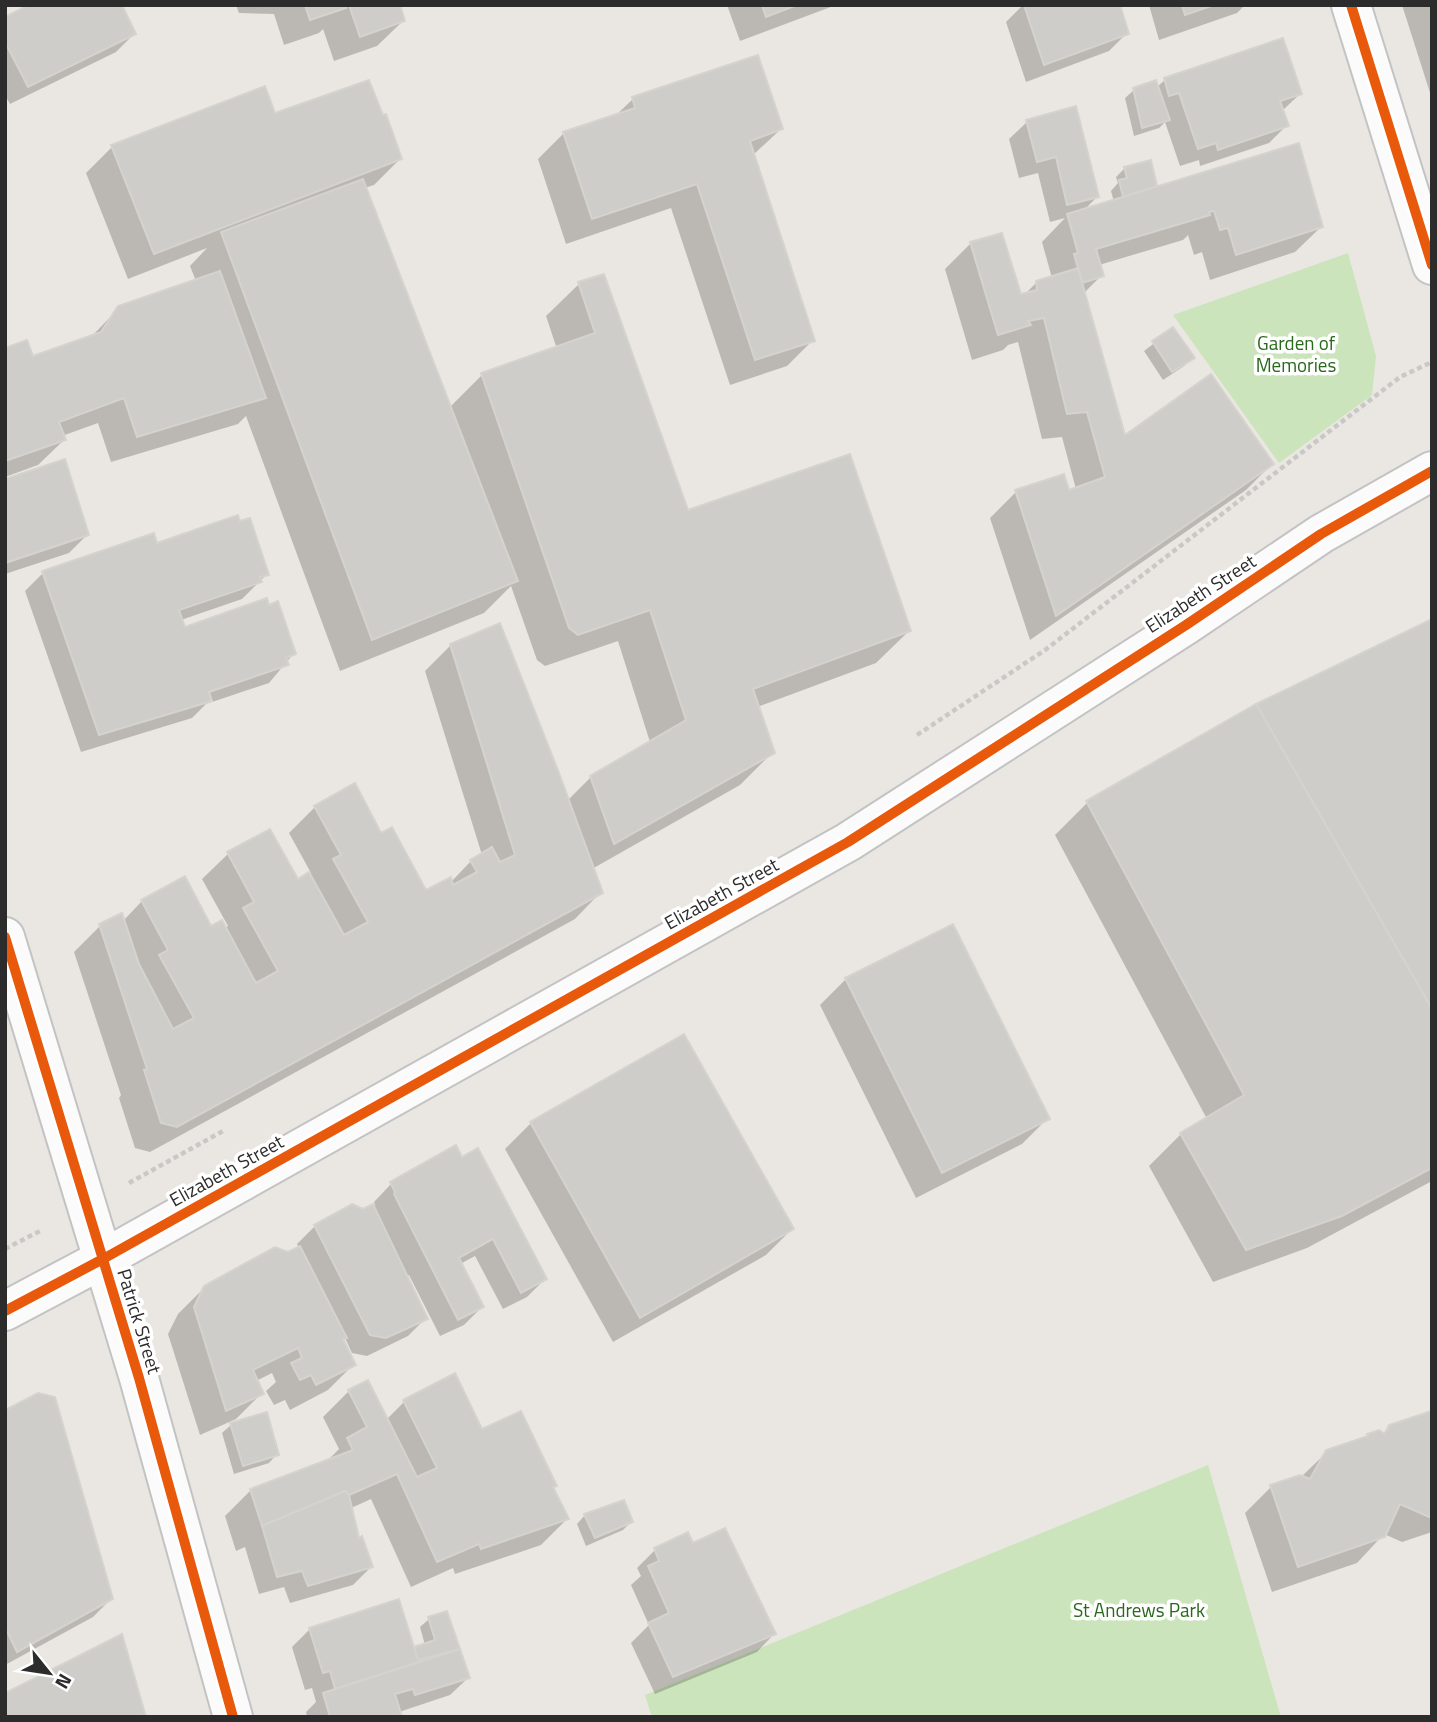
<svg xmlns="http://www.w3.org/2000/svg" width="1437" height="1722" font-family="'Titillium Web',sans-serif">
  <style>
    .green { fill: #cbe4bc }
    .shadow { fill: #0003 }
    .building { fill: #cfcdc9; stroke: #d5d3ce; stroke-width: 2 }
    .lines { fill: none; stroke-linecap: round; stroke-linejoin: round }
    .minor-casing { stroke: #c3c3c3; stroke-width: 42 }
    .tertiary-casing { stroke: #c3c3c3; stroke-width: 42 }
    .path { stroke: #c8c8c7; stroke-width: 4.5; stroke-dasharray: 5 3.5; stroke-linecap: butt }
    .minor { stroke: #fcfbfb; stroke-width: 38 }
    .tertiary { stroke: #fcfbfb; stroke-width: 38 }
    .cycleway-casing { stroke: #fff; stroke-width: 15 }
    .cycleway { stroke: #e8590c; stroke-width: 10 }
    .labels { text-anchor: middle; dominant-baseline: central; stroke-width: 7; stroke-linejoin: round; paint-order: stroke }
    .park-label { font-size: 19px; fill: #28691c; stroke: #fff }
    .street-label { font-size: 19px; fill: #2c2c2c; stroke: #fff }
  </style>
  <rect width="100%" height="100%" fill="#eae7e2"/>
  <g class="green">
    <polygon points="1348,253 1376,356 1372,395 1279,463 1173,315"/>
    <polygon points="1208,1465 1281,1717 652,1717 645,1695"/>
  </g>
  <g class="shadow">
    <polygon points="236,5 398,5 403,21 377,46 334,61 323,29 319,33 284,45 274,14 239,13"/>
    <polygon points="727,5 836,5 740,41"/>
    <polygon points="1023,5 1118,5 1127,33 1109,51 1026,82 1006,22"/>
    <polygon points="1149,5 1245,5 1237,13 1159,40"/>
    <polygon points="1402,5 1432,5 1432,99"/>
    <polygon points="5,18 134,34 116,52 10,104 5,95"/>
    <polygon points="1165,80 1300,94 1282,111 1287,125 1269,143 1200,166 1199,160 1180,166 1165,122 1159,128 1134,136 1125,98 1134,90 1157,87"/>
    <polygon points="264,88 274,115 400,159 374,185 364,188 449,408 482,375 557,349 546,316 579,284 687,513 909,631 876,663 757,707 773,752 740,785 592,869 600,893 575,919 150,1152 135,1148 119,1098 121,1095 74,952 100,926 123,921 142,901 211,928 224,929 228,926 202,879 228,854 297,881 311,873 289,833 315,807 381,835 425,892 451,882 471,861 482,855 425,671 451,645 567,801 591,777 650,742 618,641 545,666 537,660 511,586 484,613 340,671 246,416 238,424 111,462 98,423 62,436 64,440 38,465 5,477 5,350 32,359 90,338 119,308 196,281 190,266 207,248 128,279 86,173 112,147"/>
    <polygon points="633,99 781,129 753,155 813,340 787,366 730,385 671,208 566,244 538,159 564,133 615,116"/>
    <polygon points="1027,122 1097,197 1083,211 1114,202 1111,191 1118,183 1116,177 1125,168 1155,185 1150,190 1321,227 1295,252 1210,280 1202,252 1194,255 1188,235 1183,240 1099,265 1102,275 1083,294 1124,438 1272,464 1246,490 1030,640 990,518 1016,492 1068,492 1076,489 1062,437 1042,439 1018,342 1008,345 1003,350 972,360 945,269 971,243 1019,296 1024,295 1036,283 1052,278 1042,242 1065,218 1050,222 1038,173 1019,178 1009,139"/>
    <polygon points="1173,329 1192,358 1184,366 1163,380 1144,351"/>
    <polygon points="5,481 87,535 69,553 5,574"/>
    <polygon points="156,545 267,574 242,599 181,620 184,629 294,653 269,683 206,704 192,718 81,752 25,591 43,573"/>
    <polygon points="1432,621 1432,1181 1307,1248 1213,1282 1149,1166 1181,1134 1207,1119 1055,835 1087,803"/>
    <polygon points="846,979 1048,1118 1022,1144 916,1198 820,1005"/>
    <polygon points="531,1123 792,1229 766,1255 613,1342 505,1149"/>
    <polygon points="455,1148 545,1279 527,1297 503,1309 475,1256 460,1264 482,1307 464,1325 440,1336 409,1275 406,1277 426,1318 408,1336 367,1356 352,1353 345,1338 342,1341 354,1364 328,1390 290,1410 285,1400 274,1405 266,1391 276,1382 272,1373 256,1381 262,1393 236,1419 200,1435 168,1334 178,1314 205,1287 299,1248 297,1244 315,1226 375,1205 374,1202 391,1184"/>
    <polygon points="349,1391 386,1420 404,1402 481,1431 555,1486 552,1489 567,1519 541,1545 455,1574 453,1568 411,1587 371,1499 349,1509 357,1540 371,1567 353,1585 290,1603 284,1587 259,1594 245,1547 236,1551 225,1516 251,1490 325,1463 339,1449 323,1417"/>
    <polygon points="5,1412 111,1599 93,1617 5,1665"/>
    <polygon points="1432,1413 1432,1532 1402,1542 1384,1534 1357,1563 1272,1592 1245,1513 1271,1487 1301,1477 1327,1452 1378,1432 1382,1434 1390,1427"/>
    <polygon points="231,1425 277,1454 269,1463 234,1474 222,1433"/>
    <polygon points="585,1515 631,1522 623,1530 586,1546 577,1524"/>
    <polygon points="692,1546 774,1634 757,1652 655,1694 631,1643 649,1625 631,1585 641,1576 637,1568 655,1550"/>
    <polygon points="446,1613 468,1678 450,1695 399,1712 400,1717 307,1717 306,1712 316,1702 312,1688 305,1690 292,1647 310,1629 413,1649 425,1645 420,1627 429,1619"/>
  </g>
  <g class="building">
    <polygon points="28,5 122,5 136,34 28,87 5,42 5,17"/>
    <polygon points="305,5 346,5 346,8 310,20"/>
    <polygon points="349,5 400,5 405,21 360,37"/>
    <polygon points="762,5 797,5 766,17"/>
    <polygon points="1024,5 1120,5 1129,34 1044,65"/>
    <polygon points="1182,5 1214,5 1185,15"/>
    <polygon points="1283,38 1302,94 1280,101 1289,126 1218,150 1216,143 1198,149 1179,93 1169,96 1164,78"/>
    <polygon points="758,55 783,129 750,141 815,341 755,360 697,184 592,219 563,132 635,108 632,97"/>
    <polygon points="369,80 383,115 386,114 402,159 154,254 111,145 265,86 275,113"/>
    <polygon points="1156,80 1170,120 1142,128 1133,88"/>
    <polygon points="1076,106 1099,197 1067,205 1056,157 1037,162 1026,120"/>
    <polygon points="1299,143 1323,227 1236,255 1228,228 1220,230 1214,211 1209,212 1210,215 1096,249 1104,276 1082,283 1074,254 1078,253 1067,214"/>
    <polygon points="1151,160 1157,186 1123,197 1119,180 1127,178 1124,167"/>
    <polygon points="363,179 518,581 372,640 221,232"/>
    <polygon points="1002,233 1021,294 1037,290 1036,281 1078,268 1125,435 1211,374 1274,464 1056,616 1015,490 1064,474 1069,490 1105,477 1087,412 1067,414 1044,318 1028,321 1031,325 998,335 970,242"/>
    <polygon points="220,271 266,398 137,437 124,398 59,422 66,440 5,461 5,348 27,340 33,356 101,332 118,306"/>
    <polygon points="604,274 688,510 850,454 911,631 753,689 775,753 614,844 590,776 686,720 650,610 578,635 569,628 481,373 595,333 578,282"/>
    <polygon points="1173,327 1195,358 1172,372 1152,341"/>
    <polygon points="65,459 89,535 5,563 5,479"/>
    <polygon points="238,515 240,521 250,518 269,575 260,577 262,582 179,610 185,627 267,598 269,605 278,601 296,654 286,658 289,665 209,692 212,701 99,735 42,571 154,533 157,543"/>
    <polygon points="1432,619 1432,1009 1256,704"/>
    <polygon points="500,623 559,773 603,893 177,1127 161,1123 144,1070 147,1069 99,924 122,913 139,964 173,1029 194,1018 159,955 168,950 141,900 185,876 211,926 222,920 256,983 278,971 243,908 254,902 227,852 270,829 298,879 309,872 344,935 368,922 333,859 341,855 314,806 355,783 381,833 392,827 426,890 451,877 453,885 477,872 470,860 492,847 500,862 515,855 450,644"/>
    <polygon points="1256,704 1432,1009 1432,1168 1342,1216 1246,1250 1180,1133 1244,1095 1086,801"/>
    <polygon points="953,924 1050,1119 942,1173 845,978"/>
    <polygon points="684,1034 794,1229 640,1318 530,1122"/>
    <polygon points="456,1145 462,1157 478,1148 547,1279 521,1293 493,1239 459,1258 484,1307 458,1320 394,1194 395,1192 390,1182"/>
    <polygon points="352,1204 363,1209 373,1204 428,1319 386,1338 370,1335 314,1225"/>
    <polygon points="300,1246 347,1338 343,1339 356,1365 316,1385 311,1375 300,1380 291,1363 302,1358 298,1348 253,1370 264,1394 226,1411 194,1307 204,1286 275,1247 288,1252"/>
    <polygon points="455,1373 482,1429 521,1411 557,1486 553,1487 569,1519 481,1549 479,1544 437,1562 397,1474 347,1496 345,1491 262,1526 250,1489 353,1450 347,1438 367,1427 348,1390 368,1380 417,1477 437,1468 403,1400"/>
    <polygon points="38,1393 55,1397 113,1599 17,1652 5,1627 5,1410"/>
    <polygon points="1432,1411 1432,1516 1429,1517 1400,1504 1385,1537 1298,1567 1270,1485 1300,1475 1310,1479 1326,1450 1368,1436 1367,1434 1379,1430 1385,1434 1389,1425"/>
    <polygon points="267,1412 279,1455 243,1466 230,1423"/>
    <polygon points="345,1491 349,1495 359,1538 362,1536 373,1567 308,1586 302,1571 277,1577 262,1526"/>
    <polygon points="624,1500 633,1522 595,1538 584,1514"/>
    <polygon points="725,1528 776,1634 673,1677 648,1623 669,1613 648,1566 659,1561 654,1548 688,1532 693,1543"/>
    <polygon points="399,1599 418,1660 422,1661 335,1689 330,1671 323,1673 309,1628"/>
    <polygon points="447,1611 460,1649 418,1660 414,1647 435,1640 428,1617"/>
    <polygon points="122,1634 146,1717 5,1717 5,1693"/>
    <polygon points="460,1649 470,1678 415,1695 413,1689 395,1694 402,1717 330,1717 323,1693"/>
  </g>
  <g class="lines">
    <defs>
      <g id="minor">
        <polyline points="5,937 139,1378 233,1717"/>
        <polyline points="5,1311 103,1259 848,842 1186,625 1321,534 1432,471"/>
      </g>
      <polyline id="tertiary" points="1351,5 1432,265"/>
    </defs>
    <use href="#minor" class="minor-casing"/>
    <use href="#tertiary" class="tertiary-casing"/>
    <g class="path">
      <polyline points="917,735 1045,650 1400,377 1432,362"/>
      <polyline points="129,1183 223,1131"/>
      <polyline points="5,1249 42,1230"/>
    </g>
    <use href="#minor" class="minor"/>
    <use href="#tertiary" class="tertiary"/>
    <defs>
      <g id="cycleway">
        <polyline points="1351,5 1432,265"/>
        <polyline points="5,937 139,1378 233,1717"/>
        <polyline points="5,1311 103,1259 848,842 1186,625 1321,534 1432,471"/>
      </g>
    </defs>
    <use href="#cycleway" class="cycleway-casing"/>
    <use href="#cycleway" class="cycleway"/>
  </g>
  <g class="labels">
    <g class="park-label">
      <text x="1296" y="342">Garden of<tspan x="1296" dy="22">Memories</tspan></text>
      <text x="1139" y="1609">St Andrews Park</text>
    </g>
    <g class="street-label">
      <text transform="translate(1200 593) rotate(-33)">Elizabeth Street</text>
      <text transform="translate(721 893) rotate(-29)">Elizabeth Street</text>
      <text transform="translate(226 1170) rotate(-29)">Elizabeth Street</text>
      <text transform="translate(140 1321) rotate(73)">Patrick Street</text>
    </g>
  </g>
  <rect width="1437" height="1722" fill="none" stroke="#2c2c2c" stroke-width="14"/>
  <g transform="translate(49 1673) rotate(120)" stroke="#ffffff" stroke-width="5" paint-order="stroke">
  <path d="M0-5L12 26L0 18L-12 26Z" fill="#2c2c2c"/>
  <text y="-10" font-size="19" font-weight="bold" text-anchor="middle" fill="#2c2c2c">N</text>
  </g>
</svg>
